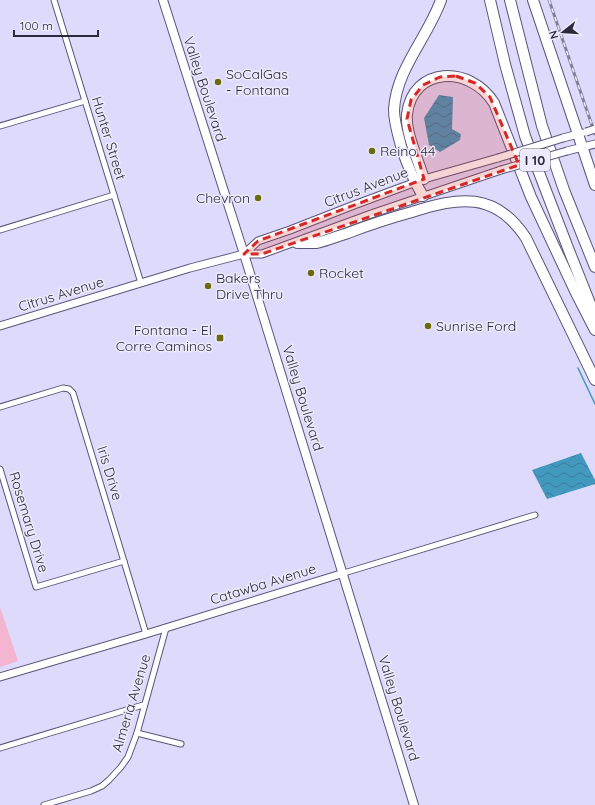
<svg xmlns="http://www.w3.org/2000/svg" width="595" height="805" font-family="Quicksand,sans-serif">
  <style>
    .pitch { fill: #f4b5d1 }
    .water { fill: url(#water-waves) }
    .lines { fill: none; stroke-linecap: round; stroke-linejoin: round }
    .stream { stroke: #4398be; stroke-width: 1.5 }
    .street-casing { stroke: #5a5578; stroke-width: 7 }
    .secondary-casing { stroke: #5a5578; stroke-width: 9 }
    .primary-casing { stroke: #5a5578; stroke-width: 10 }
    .highway-casing { stroke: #5a5578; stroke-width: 12 }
    .street { stroke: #fff; stroke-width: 5 }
    .secondary { stroke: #fff; stroke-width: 7 }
    .primary { stroke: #fff; stroke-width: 8 }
    .highway { stroke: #fff; stroke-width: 10 }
    .rail-casing { stroke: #838098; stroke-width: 3 }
    .rail { stroke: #eceafb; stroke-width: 1.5; stroke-dasharray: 4.5; stroke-linecap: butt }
    .secondary-bridge-casing { stroke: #5a5578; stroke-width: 9; stroke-linecap: butt }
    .secondary-bridge { stroke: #fff; stroke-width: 7 }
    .marked { fill: #d62828; fill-opacity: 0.2; stroke: #d62828; stroke-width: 3; stroke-dasharray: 8 5; stroke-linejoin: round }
    .poi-dot { fill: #6a6b0b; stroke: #eceafb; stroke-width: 1.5 }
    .labels { text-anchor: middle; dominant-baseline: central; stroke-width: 3; stroke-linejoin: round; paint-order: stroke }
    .shield { fill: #eceafb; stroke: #666474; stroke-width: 1 }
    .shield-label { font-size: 13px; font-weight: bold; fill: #2c2a3a }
    .poi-label { font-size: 14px; fill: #2c2a3a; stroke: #eceafb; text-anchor: start }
    .street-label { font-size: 14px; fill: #2c2a3a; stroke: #eceafb }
  </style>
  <defs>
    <pattern id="water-waves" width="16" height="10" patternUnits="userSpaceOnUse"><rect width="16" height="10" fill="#4398be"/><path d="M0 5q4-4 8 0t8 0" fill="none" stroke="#387c9b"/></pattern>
  </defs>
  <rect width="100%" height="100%" fill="#dedafc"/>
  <polygon class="pitch" points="0,607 18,661 0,667"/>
  <g class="water">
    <polygon points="439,95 453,97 452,129 461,134 460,140 440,152 429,145 424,118"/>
    <polygon points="581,453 595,480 595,484 547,499 532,470"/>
  </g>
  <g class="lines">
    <polyline class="stream" points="578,368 595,404"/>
    <defs>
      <g id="street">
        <polyline points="54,0 141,283"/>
        <polyline points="0,126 85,101"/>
        <polyline points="0,230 114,195"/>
        <polyline points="0,407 63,388 69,389 73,393 146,634"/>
        <polyline points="0,469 36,587 124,561"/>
        <polyline points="344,573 535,515"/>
        <polyline points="137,733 181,744"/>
        <polyline points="0,748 143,705"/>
        <polyline points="44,805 91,791 102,786 109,780 121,767 128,757 137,733 166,628"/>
      </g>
      <g id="secondary">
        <polyline points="563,138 582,133"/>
        <polyline points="567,151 595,144"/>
        <polyline points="244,254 258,241 290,230 354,205 424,179 498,158"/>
        <polyline points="0,326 190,268 244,254 262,254 374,213 501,170"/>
        <polyline points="0,677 146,634 344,573"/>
      </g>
      <polyline id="primary" points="163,0 244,254 414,805"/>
      <g id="highway">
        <polyline points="490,0 505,64 525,136 568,248 595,316"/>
        <polyline points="510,0 542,126 564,190 595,267"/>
        <polyline points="533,0 595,185"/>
        <path d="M424 179C419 162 405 132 407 114 413 66 470 65 494 103L531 197 576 293 595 330"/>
        <path d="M423 196C413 180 407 164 401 146 398 134 394 122 394 110 396 69 428 37 441 0"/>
        <path d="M297 243C303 243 310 243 316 243 326 241 338 236 348 233 369 225 390 218 412 212 459 197 495 191 526 238L595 380"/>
      </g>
    </defs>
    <use href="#street" class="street-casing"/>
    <use href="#secondary" class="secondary-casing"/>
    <use href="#primary" class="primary-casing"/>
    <use href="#highway" class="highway-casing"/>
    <use href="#street" class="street"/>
    <use href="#secondary" class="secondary"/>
    <use href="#primary" class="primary"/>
    <use href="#highway" class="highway"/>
    <defs>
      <polyline id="rail" points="549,0 595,134"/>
    </defs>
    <use href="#rail" class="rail-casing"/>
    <use href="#rail" class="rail"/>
    <defs>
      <g id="secondary-bridge">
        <polyline points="586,132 595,129"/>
        <polyline points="498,158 563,138"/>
        <polyline points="501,170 567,151"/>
      </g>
    </defs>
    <use href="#secondary-bridge" class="secondary-bridge-casing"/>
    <use href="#secondary-bridge" class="secondary-bridge"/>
  </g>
  <path class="marked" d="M456 76 475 83 490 97 519 165 262 254H244L258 241 424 179 407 119 411 100 423 85 440 77Z"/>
  <g class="poi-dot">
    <circle cx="218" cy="82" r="4"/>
    <circle cx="372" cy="151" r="4"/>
    <circle cx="258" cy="198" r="4"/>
    <circle cx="311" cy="273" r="4"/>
    <circle cx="208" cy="286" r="4"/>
    <circle cx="428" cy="326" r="4"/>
    <rect x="216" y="334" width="8" height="8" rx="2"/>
  </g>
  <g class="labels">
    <rect class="shield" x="520" y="149" width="30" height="22" rx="3"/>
    <g class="shield-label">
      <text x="535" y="160">I 10</text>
    </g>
    <g class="poi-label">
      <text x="226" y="74">SoCalGas<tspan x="226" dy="16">- Fontana</tspan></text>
      <text x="380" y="151">Reino 44</text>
      <text x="250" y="198" text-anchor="end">Chevron</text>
      <text x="319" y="273">Rocket</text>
      <text x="216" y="278">Bakers<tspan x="216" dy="16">Drive Thru</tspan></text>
      <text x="436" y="326">Sunrise Ford</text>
      <text x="212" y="330" text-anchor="end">Fontana - El<tspan x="212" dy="16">Corre Caminos</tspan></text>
    </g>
    <g class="street-label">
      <text transform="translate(205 89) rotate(72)">Valley Boulevard</text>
      <text transform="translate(109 138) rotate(73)">Hunter Street</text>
      <text transform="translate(366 187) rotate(-21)">Citrus Avenue</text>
      <text transform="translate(61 294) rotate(-17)">Citrus Avenue</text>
      <text transform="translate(303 398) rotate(73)">Valley Boulevard</text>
      <text transform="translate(110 473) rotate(73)">Iris Drive</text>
      <text transform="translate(29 522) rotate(73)">Rosemary Drive</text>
      <text transform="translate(263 584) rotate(-17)">Catawba Avenue</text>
      <text transform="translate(131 703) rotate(-73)">Almeria Avenue</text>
      <text transform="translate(399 708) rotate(73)">Valley Boulevard</text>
    </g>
  </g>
  <g transform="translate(563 32) rotate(253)" stroke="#eceafb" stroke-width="3" paint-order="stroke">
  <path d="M0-3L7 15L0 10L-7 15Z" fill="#2c2a3a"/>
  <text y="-6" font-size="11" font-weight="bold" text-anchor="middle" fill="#2c2a3a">N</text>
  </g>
  <path d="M14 30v6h84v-6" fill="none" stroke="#2c2a3a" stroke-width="2"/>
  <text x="20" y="30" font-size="12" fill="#2c2a3a" stroke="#eceafb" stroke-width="3" paint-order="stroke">100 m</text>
</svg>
